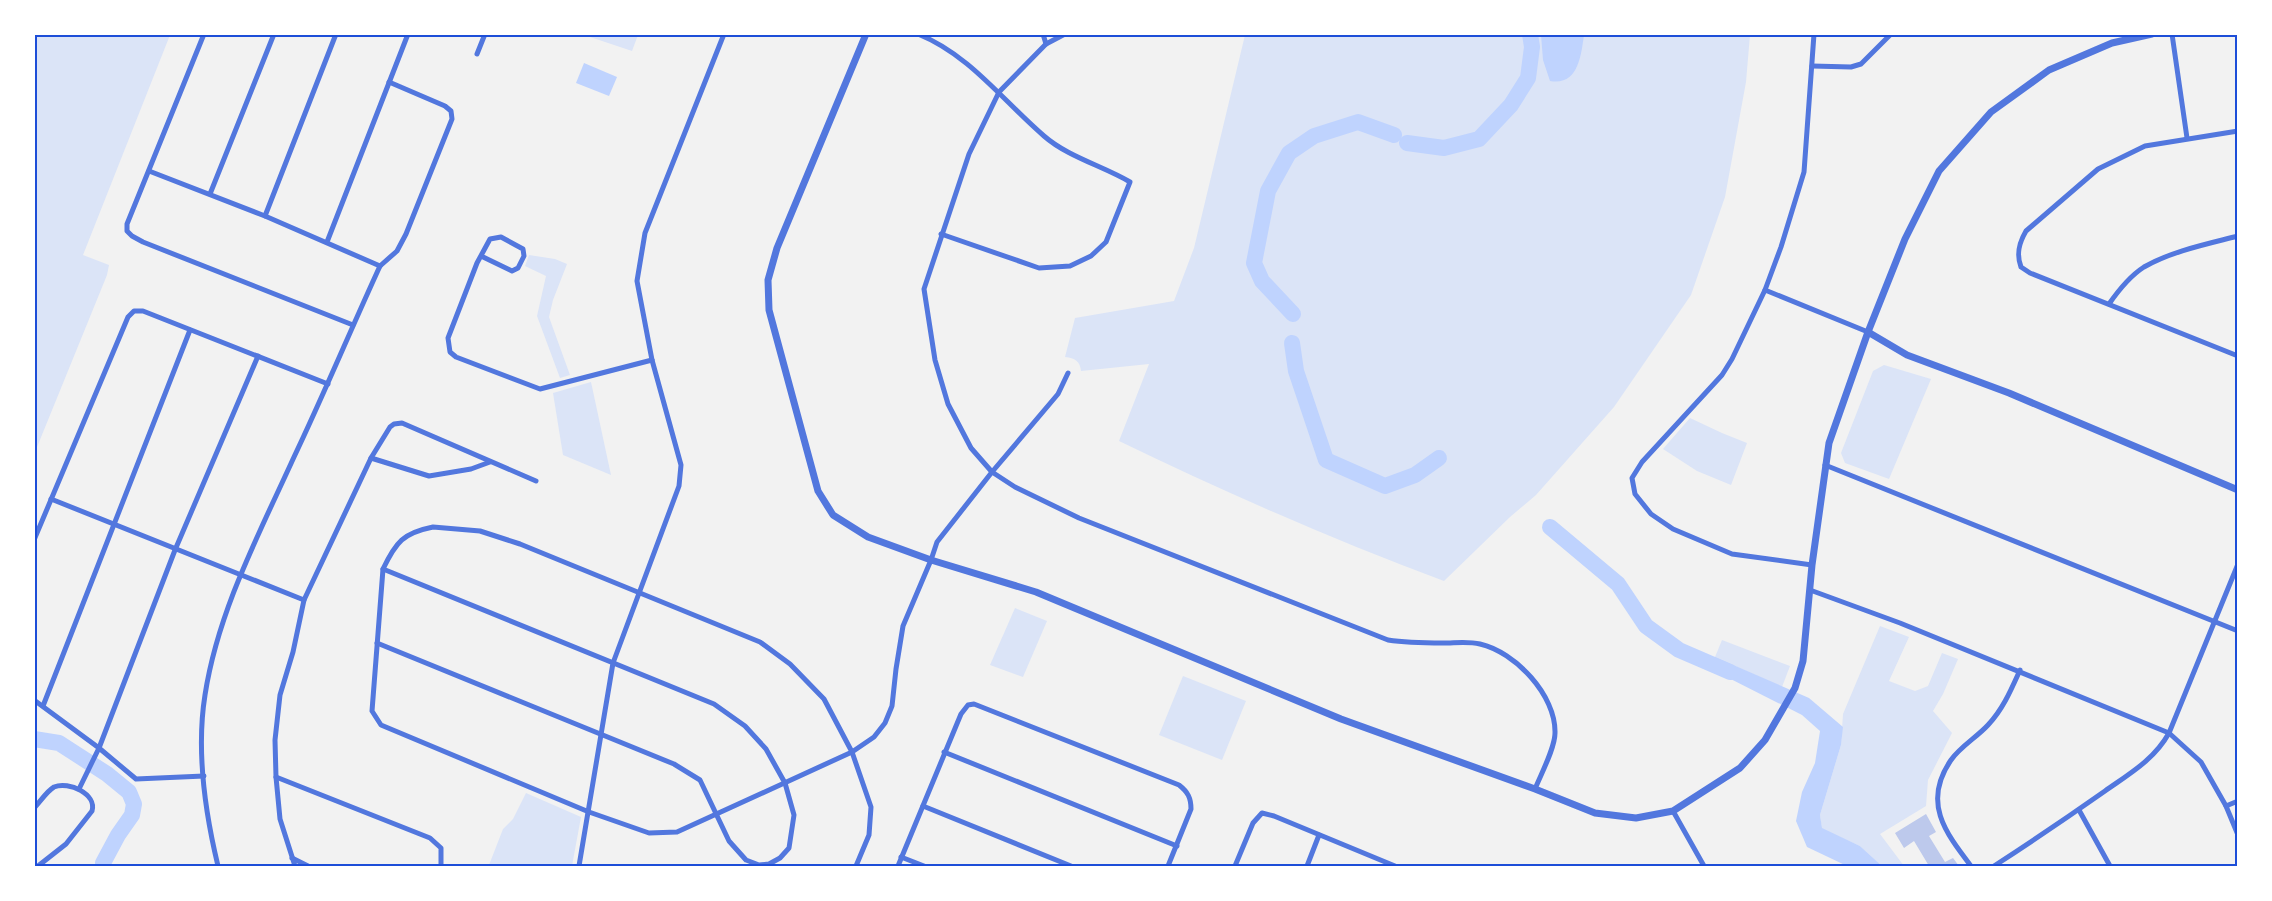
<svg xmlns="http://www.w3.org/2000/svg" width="2272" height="901" font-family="Barlow,sans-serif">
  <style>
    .green { fill: #dbe4f7 }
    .water { fill: #bfd3fe }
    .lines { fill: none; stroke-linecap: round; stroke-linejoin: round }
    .river { stroke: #bfd3fe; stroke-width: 16 }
    .building { fill: #bdc9ec }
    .minor { stroke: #5277de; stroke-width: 5 }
    .tertiary { stroke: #5277de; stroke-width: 7 }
    .neatline { fill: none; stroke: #1d4ed8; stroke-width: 2 }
  </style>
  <rect width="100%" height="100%" fill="#f2f2f2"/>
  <g class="green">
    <polygon points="35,34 170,35 83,255 109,265 107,275 35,452"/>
    <polygon points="584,35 638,35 632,51"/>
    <path d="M1245 35H1750L1746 82 1725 197 1691 295 1614 407 1536 495 1510 517 1444 581C1333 540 1225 492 1119 441L1149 364 1081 371C1080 361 1075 358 1065 357L1075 318 1174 301 1194 248Z"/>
    <polygon points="529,255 555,259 567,264 553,300 549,317 570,375 560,378 537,316 546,276 525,266"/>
    <polygon points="1884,365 1931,379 1889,479 1845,463 1841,453 1873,371"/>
    <polygon points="591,382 611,475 563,455 553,393"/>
    <polygon points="1690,418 1722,433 1747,443 1731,485 1697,471 1663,449"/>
    <polygon points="1015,608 1047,621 1023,677 990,665"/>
    <polygon points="1880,626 1909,637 1889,681 1915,691 1928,686 1942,653 1958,659 1943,694 1933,711 1952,733 1928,780 1926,806 1880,834 1904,866 1882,866 1860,846 1822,829 1820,815 1841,745 1843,714"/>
    <polygon points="1722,640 1790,666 1782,687 1715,657"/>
    <polygon points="1183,676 1246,701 1222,760 1159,735"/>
    <polygon points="526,793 581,817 572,866 498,866 489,865 503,829 513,819"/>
  </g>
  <g class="water">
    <path d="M1541 35H1584C1581 56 1578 86 1550 81L1543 60Z"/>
    <polygon points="584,63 617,77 609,96 576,83"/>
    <polygon points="1715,657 1809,698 1843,727 1841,745 1820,815 1822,828 1860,846 1882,866 1847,866 1807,847 1796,821 1802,792 1815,763 1820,731 1802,715 1709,668"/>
  </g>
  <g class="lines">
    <g class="river">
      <polyline points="1407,143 1444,148 1479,139 1511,105 1528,78 1532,47 1530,34"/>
      <polyline points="1293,314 1262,281 1254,263 1268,191 1289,153 1314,136 1358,122 1394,135"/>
      <polyline points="1292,343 1296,371 1326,460 1385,486 1415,475 1439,458"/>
      <polyline points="1550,527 1618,584 1646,626 1679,650 1730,672"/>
      <polyline points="34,739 59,743 107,774 129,792 134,804 132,815 118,835 103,863 103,866"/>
    </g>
  </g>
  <polygon class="building" points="1926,814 1936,832 1929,836 1945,862 1953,858 1959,866 1929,866 1914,841 1904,848 1895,833"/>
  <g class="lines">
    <g class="minor">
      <polyline points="204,34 127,224 127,231 132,236 143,242 353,325"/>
      <path d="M918 34C970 55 1003 101 1044 136 1068 157 1103 166 1130 182L1106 242 1091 256 1070 266 1039 268 941 234"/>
      <polyline points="1043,34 1046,44"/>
      <path d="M1065 34 1046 44 999 92 969 154 924 289 935 360 948 404 971 448 992 472 1015 487 1079 518 1388 640C1407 643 1424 643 1443 643 1455 643 1468 641 1480 644 1515 652 1556 695 1555 733 1555 748 1541 774 1535 789"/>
      <polyline points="2172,34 2187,138"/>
      <polyline points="477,54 485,34"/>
      <polyline points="1812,66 1851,67 1861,64 1891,34"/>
      <path d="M2238 131 2145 146 2098 169 2026 231C2019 243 2016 254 2021 267L2030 273 2238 356"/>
      <polyline points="149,171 265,216 380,266"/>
      <polyline points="210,194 274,34"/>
      <polyline points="265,216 336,34"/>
      <polyline points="327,242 408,34"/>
      <polyline points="481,256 512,271 518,268 524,256 523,249 501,237 490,239 477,263 448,338 450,352 456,357 540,389 652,360"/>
      <polyline points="380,266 397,251 406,234 452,119 451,111 445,106 389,82"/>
      <polyline points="1765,290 1868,332"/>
      <path d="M2109 304C2118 291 2130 276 2144 267 2172 251 2207 244 2238 236"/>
      <polyline points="371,458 429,476 471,469 490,462"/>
      <polyline points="1825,465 2238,631"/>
      <polyline points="51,499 304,600"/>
      <path d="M433 527 480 531 520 544 760 642 790 664 824 699 852 752 677 832 649 833 589 812 381 725 372 711 383 569C396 542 403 533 433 527Z"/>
      <polyline points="34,540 128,317 134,311 143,311 328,384"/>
      <polyline points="1812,565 1732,554 1673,529 1651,514 1635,494 1632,478 1642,462 1722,375 1732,359 1765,290 1781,247 1804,172 1814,34"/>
      <polyline points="1810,590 1900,623 2169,733 2201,762 2226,806 2238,835"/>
      <polyline points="377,643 674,764 700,780 729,841 746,860 759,865 769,864 780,858 789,848 794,815 785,783 766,749 745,726 714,704 383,569"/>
      <polyline points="34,700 99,748 136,779 204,776"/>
      <polyline points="43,706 190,330"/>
      <polyline points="944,752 1177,846"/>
      <polyline points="276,777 430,838 441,848 441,866"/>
      <polyline points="79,789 99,748 175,550 258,356"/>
      <polyline points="923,806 1071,866"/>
      <polyline points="2226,806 2238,801"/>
      <path d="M34 808C40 802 47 791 54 787 69 781 97 794 92 811L66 844 38 866"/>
      <polyline points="2079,810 2110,866"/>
      <polyline points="1673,811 1704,866"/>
      <polyline points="901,857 924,866"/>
      <polyline points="292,858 308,866"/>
      <path d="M218 866C205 812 196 751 205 695 218 611 259 534 294 457 324 394 351 329 380 266"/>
      <polyline points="295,866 280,819 276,777 275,740 280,695 293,652 304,600 371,458 390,427 394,424 402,423 536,481"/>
      <polyline points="579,866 613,663 679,486 681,465 652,360 637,281 645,233 724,34"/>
      <polyline points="856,866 869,835 871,807 852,752 874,737 885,723 892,706 896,669 903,626 931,560 937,542 992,472 1058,394 1068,373"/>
      <path d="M898 866 961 714 968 705 974 704 1179 785C1188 792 1191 798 1191 809L1168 866"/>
      <polyline points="1235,866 1253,823 1262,813 1274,816 1395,866"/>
      <polyline points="1307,866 1319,835"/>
      <path d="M1971 866C1945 832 1922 802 1951 760 1960 747 1977 737 1988 725 2003 709 2011 690 2020 670"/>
      <path d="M1994 866C2031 842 2068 817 2105 791 2129 774 2154 760 2169 733L2238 564"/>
    </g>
    <g class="tertiary">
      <polyline points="866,34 777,248 768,280 769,310 818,491 833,515 868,537 931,560 1036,592 1341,719 1535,789 1595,813 1636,818 1673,811 1740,768 1765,740 1795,688 1803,661 1812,565 1829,443 1868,332 1905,239 1939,171 1991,112 2049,70 2112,43 2152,34"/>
      <polyline points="1868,332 1907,355 2009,393 2238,490"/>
    </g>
  </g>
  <rect width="2272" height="901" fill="none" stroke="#ffffff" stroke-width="72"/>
  <rect x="36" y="36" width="2200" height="829" class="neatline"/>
</svg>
